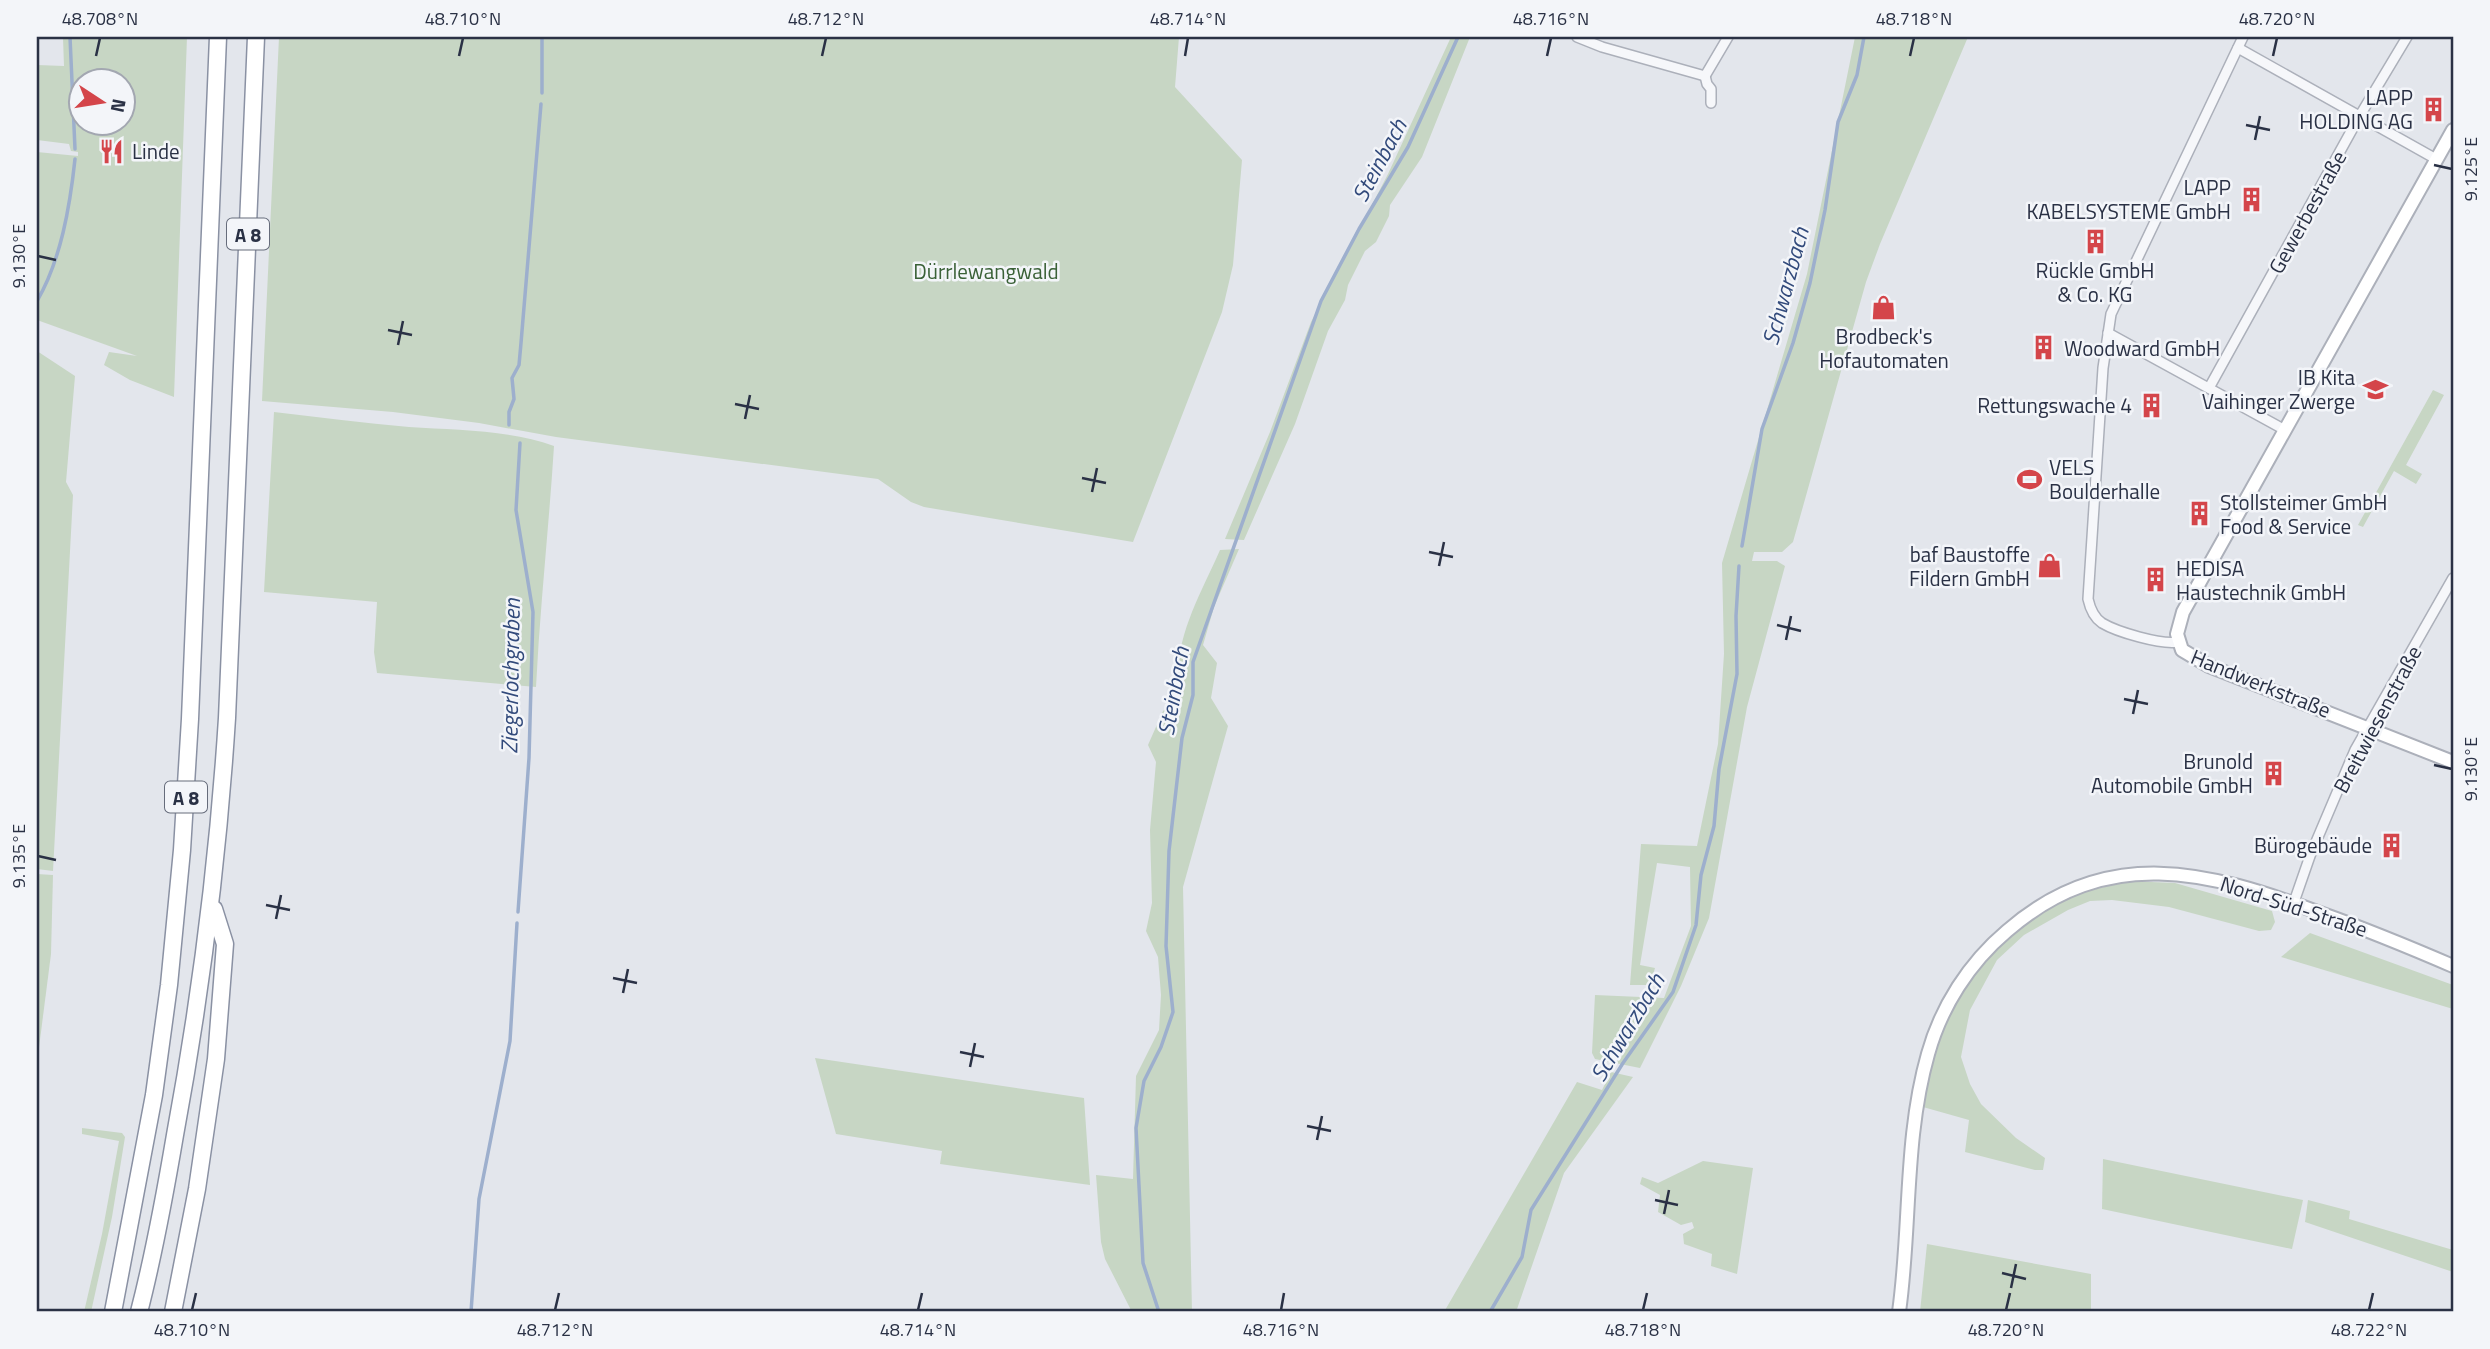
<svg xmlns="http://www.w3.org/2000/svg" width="2490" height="1349" font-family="'Titillium Web',sans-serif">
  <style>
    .green { fill: #c7d6c4; fill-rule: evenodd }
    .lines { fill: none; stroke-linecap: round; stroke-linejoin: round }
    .stream { stroke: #9dafcd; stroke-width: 3.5 }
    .street-casing { stroke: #acb0ba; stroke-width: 12 }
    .secondary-casing { stroke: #acb0ba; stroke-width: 16 }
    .highway-casing { stroke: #8a91a3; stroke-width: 19 }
    .street { stroke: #f6f7fa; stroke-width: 9 }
    .secondary { stroke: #fff; stroke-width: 12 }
    .highway { stroke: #fff; stroke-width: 16 }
    .ticks { fill: none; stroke: #2a3145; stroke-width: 2.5 }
    .labels { text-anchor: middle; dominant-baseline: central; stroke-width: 5; stroke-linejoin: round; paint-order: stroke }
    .shield { fill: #f3f5f9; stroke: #666c7b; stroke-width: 2 }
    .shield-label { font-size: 19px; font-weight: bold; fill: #2a3145 }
    .poi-label { font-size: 21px; fill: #2a3145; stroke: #f3f5f9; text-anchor: end }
    .street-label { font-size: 21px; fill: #2a3145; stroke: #f3f5f9 }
    .park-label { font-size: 21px; fill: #3a6137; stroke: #f3f5f9 }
    .water-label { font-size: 23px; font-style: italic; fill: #324a7b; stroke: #f3f5f9 }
    .neatline { fill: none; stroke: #2a3145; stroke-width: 2.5 }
    .ticks-label { font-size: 18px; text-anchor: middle; fill: #2a3145 }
  </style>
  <rect width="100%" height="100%" fill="#e3e6ec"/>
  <g class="green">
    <path d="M75 37H187L174 397 130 380 104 365 109 352 137 356 37 320V152L78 156V152L71 151 69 144 37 140V65L64 66 63 38 75 39ZM80 80H122V122H80Z"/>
    <polygon points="279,37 1179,37 1175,87 1242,160 1233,265 1222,312 1133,542 924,507 911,502 878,479 556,437 479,423 393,412 262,401"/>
    <polygon points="1451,37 1470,37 1422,157 1390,205 1389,216 1376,242 1365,251 1348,285 1345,300 1328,331 1295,424 1244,540 1225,539 1270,432 1311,322 1388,174"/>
    <polygon points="1855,37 1968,37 1880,244 1866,282 1793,542 1782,552 1754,552 1752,561 1777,561 1785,566 1747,707 1709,918 1681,986 1640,1068 1595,1059 1592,1053 1595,995 1664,998 1691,926 1690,867 1657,863 1640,965 1655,968 1650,985 1630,985 1641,844 1697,846 1718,744 1724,654 1722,563 1807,274"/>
    <polygon points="37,351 75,376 66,482 73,495 53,871 37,869"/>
    <polygon points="2433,390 2444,395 2406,465 2422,474 2416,484 2394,471 2363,527 2358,525"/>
    <path d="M274 412C319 417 364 423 409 427 457 430 509 430 554 446 549 526 540 606 536 687L377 673 374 652 377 602 264 592Z"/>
    <path d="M1239 549 1214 607 1203 645 1217 663 1211 698 1228 726 1183 887 1192 1312H1132L1105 1259 1101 1242 1096 1175 1133 1179 1136 1076 1159 1030 1161 995 1158 957 1146 931 1152 903 1150 830 1156 762 1148 745 1163 711 1180 696C1170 644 1200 596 1220 550Z"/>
    <polygon points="37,874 53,875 51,954 37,1063"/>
    <polygon points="2127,881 2175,883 2272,911 2275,922 2271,930 2259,931 2169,907 2112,900 2090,901 2068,910 2024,935 1997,960 1970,1010 1961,1057 1970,1084 1981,1104 2016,1138 2045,1158 2043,1170 2035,1170 1965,1152 1969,1120 1923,1107 1935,1047 1955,1002 1983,962 2014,928 2054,905 2081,893"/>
    <polygon points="2310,933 2453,985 2453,1009 2281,957"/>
    <polygon points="815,1058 1084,1098 1090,1185 940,1164 942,1151 836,1134"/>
    <polygon points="1611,1072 1633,1077 1564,1173 1516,1312 1444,1312 1577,1082 1602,1090"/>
    <polygon points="82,1128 122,1133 125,1137 112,1217 91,1312 84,1312 102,1234 119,1141 82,1134"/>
    <polygon points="2103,1159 2303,1200 2292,1249 2102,1209"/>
    <polygon points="1703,1161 1753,1168 1737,1274 1711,1266 1712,1254 1684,1244 1683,1234 1694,1228 1692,1222 1681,1225 1658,1212 1660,1195 1640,1184 1642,1177 1658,1183"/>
    <polygon points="2308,1200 2350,1211 2349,1219 2453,1250 2453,1272 2305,1222"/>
    <polygon points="1927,1244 2091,1274 2091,1312 1920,1312"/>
  </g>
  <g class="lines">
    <g class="stream">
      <polyline points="70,37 75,149"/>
      <polyline points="542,93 542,37"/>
      <path d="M37 301C61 260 70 206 75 159"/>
      <polyline points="509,425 509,412 514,399 512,378 519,365 521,343 541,104"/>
      <polyline points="1742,546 1762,429 1793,343 1810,283 1825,210 1838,122 1857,75 1864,37"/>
      <polyline points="518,912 529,758 533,612 516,510 520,443"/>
      <polyline points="471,1312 479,1199 510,1041 517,923"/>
      <polyline points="1159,1312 1143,1263 1136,1128 1144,1081 1161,1047 1173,1012 1166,946 1169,851 1182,738 1193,695 1193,662 1321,301 1359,229 1408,147 1458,37"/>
      <polyline points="1490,1312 1522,1257 1531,1210 1623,1063 1673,992 1696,925 1701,875 1714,826 1719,769 1737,674 1736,616 1739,566"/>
    </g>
    <defs>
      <g id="street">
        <polyline points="1577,37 1602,47 1705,76"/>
        <polyline points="2238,48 2436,159"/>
        <polyline points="1705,76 1728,37"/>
        <polyline points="1705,76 1707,84 1711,89 1711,103"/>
        <polyline points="2108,333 2285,430"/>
        <polyline points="2209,388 2359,117 2407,37"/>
        <path d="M2178 642C2161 645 2117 632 2102 623 2093 617 2090 608 2088 599L2103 368 2111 314 2243 37"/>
        <polyline points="2294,902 2310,856 2355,750 2453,578"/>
      </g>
      <g id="secondary">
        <polyline points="2453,130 2183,612 2177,634 2182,650 2209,666 2453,762"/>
        <path d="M1899 1312C1911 1227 1904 1138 1928 1054 1941 1007 1969 963 2007 931 2107 844 2208 871 2320 913 2365 929 2409 947 2453 966"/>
      </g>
      <g id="highway">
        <polyline points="113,1312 154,1095 169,985 182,850 190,719 218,37"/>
        <path d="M139 1312C154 1254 165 1194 175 1135 201 995 218 860 227 718L256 37"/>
        <polyline points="173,1312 197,1189 216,1059 225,944 214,909"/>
      </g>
    </defs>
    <use href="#street" class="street-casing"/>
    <use href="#secondary" class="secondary-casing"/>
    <use href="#highway" class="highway-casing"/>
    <use href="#street" class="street"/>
    <use href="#secondary" class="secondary"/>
    <use href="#highway" class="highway"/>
  </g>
  <path class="ticks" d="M96 56 100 38M459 56 463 38M822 56 826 38M1185 56 1188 38M1547 56 1551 38M1910 56 1914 38M2273 56 2277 38M2246 125 2270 130M2255 140 2260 116M2434 165 2452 169M38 256 56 260M388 330 412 335M398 345 403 321M735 404 759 409M745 419 750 395M1082 478 1106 483M1092 492 1097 468M1429 552 1453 557M1439 566 1444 542M1777 625 1801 631M1786 640 1791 616M2124 699 2148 704M2133 714 2138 690M2434 765 2452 769M38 856 56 860M266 905 290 910M276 919 281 895M613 978 637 983M623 993 628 969M960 1052 984 1057M970 1067 975 1043M1307 1126 1331 1131M1317 1140 1322 1116M1655 1200 1678 1205M1664 1214 1669 1190M2002 1273 2026 1279M2011 1288 2016 1264M192 1310 196 1293M555 1310 559 1293M918 1310 922 1293M1281 1310 1284 1293M1643 1310 1647 1293M2006 1310 2010 1293M2369 1310 2373 1293"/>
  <defs>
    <symbol id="building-bare" viewBox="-9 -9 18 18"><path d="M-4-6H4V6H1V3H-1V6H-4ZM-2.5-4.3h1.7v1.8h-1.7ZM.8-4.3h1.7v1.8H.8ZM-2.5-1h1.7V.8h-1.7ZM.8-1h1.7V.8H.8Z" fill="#d4454a" stroke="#f3f5f9" stroke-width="2.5" paint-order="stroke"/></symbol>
    <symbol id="restaurant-bare" viewBox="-9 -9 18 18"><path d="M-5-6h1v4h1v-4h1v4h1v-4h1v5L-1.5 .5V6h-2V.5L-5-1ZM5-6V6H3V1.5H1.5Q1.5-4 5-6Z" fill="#d4454a" stroke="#f3f5f9" stroke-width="2.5" paint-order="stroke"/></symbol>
    <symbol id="shop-bare" viewBox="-9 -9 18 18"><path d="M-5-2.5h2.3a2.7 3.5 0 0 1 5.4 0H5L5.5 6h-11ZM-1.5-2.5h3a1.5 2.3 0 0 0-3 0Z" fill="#d4454a" stroke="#f3f5f9" stroke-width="2.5" paint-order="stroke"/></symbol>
    <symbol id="school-bare" viewBox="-9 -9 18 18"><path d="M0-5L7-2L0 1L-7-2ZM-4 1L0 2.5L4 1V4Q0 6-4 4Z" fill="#d4454a" stroke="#f3f5f9" stroke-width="2.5" paint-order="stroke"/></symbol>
    <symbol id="stadium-bare" viewBox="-9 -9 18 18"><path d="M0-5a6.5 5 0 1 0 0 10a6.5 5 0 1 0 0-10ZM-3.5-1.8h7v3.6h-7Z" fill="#d4454a" stroke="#f3f5f9" stroke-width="2.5" paint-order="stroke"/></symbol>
  </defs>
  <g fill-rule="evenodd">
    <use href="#building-bare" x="2416" y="92" width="35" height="35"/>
    <use href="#restaurant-bare" x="94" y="134" width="35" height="35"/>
    <use href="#building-bare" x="2234" y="182" width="35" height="35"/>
    <use href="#building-bare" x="2078" y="224" width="35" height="35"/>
    <use href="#shop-bare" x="1866" y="290" width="35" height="35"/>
    <use href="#building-bare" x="2026" y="330" width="35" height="35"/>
    <use href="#school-bare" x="2358" y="372" width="35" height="35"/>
    <use href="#building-bare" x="2134" y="388" width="35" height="35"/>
    <use href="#stadium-bare" x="2012" y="462" width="35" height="35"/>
    <use href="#building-bare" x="2182" y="496" width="35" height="35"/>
    <use href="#shop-bare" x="2032" y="548" width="35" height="35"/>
    <use href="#building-bare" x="2138" y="562" width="35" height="35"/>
    <use href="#building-bare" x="2256" y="756" width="35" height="35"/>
    <use href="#building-bare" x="2374" y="828" width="35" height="35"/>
  </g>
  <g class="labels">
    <g class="shield">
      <rect x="227" y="218.5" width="42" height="31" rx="5"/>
      <rect x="165" y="781.5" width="42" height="31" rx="5"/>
    </g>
    <g class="shield-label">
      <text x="248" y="234">A 8</text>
      <text x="186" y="797">A 8</text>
    </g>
    <g class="poi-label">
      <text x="2413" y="97">LAPP<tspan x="2413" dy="24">HOLDING AG</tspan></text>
      <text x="132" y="151" text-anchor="start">Linde</text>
      <text x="2231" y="187">LAPP<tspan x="2231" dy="24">KABELSYSTEME GmbH</tspan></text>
      <text x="2095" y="270" text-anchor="middle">Rückle GmbH<tspan x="2095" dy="24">&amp; Co. KG</tspan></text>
      <text x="1884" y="336" text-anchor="middle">Brodbeck's<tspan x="1884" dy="24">Hofautomaten</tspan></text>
      <text x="2064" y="348" text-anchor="start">Woodward GmbH</text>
      <text x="2355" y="377">IB Kita<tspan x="2355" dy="24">Vaihinger Zwerge</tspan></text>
      <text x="2132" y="405">Rettungswache 4</text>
      <text x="2049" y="467" text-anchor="start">VELS<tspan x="2049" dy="24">Boulderhalle</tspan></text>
      <text x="2220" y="502" text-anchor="start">Stollsteimer GmbH<tspan x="2220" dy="24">Food &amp; Service</tspan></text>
      <text x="2030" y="554">baf Baustoffe<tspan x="2030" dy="24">Fildern GmbH</tspan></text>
      <text x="2176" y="568" text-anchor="start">HEDISA<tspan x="2176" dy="24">Haustechnik GmbH</tspan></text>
      <text x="2253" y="761">Brunold<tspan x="2253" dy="24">Automobile GmbH</tspan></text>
      <text x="2372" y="845">Bürogebäude</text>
    </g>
    <g class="street-label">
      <text transform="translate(2307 212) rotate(-61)">Gewerbestraße</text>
      <text transform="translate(2261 683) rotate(22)">Handwerkstraße</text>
      <text transform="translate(2377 719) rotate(-62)">Breitwiesenstraße</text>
      <text transform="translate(2294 906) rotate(18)">Nord-Süd-Straße</text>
    </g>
    <g class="park-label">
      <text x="986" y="271">Dürrlewangwald</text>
    </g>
    <g class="water-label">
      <text transform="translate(1379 160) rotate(-62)">Steinbach</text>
      <text transform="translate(1785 286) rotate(-75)">Schwarzbach</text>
      <text transform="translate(510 676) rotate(-89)">Ziegerlochgraben</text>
      <text transform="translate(1173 691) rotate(-80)">Steinbach</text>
      <text transform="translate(1627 1027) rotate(-59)">Schwarzbach</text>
    </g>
  </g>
  <rect width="2490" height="1349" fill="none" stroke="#f3f5f9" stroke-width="77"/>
  <g transform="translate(102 102) rotate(102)"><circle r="33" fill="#f3f5f9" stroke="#a3a7b1" stroke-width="2"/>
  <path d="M0-5L12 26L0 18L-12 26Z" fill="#d4454a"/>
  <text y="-10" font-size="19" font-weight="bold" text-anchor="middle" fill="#2a3145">N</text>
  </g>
  <rect x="38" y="38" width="2414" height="1272" class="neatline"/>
  <g class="ticks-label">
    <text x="100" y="25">48.708°N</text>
    <text x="463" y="25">48.710°N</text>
    <text x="826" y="25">48.712°N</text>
    <text x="1188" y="25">48.714°N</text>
    <text x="1551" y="25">48.716°N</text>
    <text x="1914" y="25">48.718°N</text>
    <text x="2277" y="25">48.720°N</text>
    <text transform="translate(2471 169) rotate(-90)" y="6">9.125°E</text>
    <text transform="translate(19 256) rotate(-90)" y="6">9.130°E</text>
    <text transform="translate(2471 769) rotate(-90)" y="6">9.130°E</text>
    <text transform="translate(19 856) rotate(-90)" y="6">9.135°E</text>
    <text x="192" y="1336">48.710°N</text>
    <text x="555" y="1336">48.712°N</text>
    <text x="918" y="1336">48.714°N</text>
    <text x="1281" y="1336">48.716°N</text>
    <text x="1643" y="1336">48.718°N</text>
    <text x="2006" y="1336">48.720°N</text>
    <text x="2369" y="1336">48.722°N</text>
  </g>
</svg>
